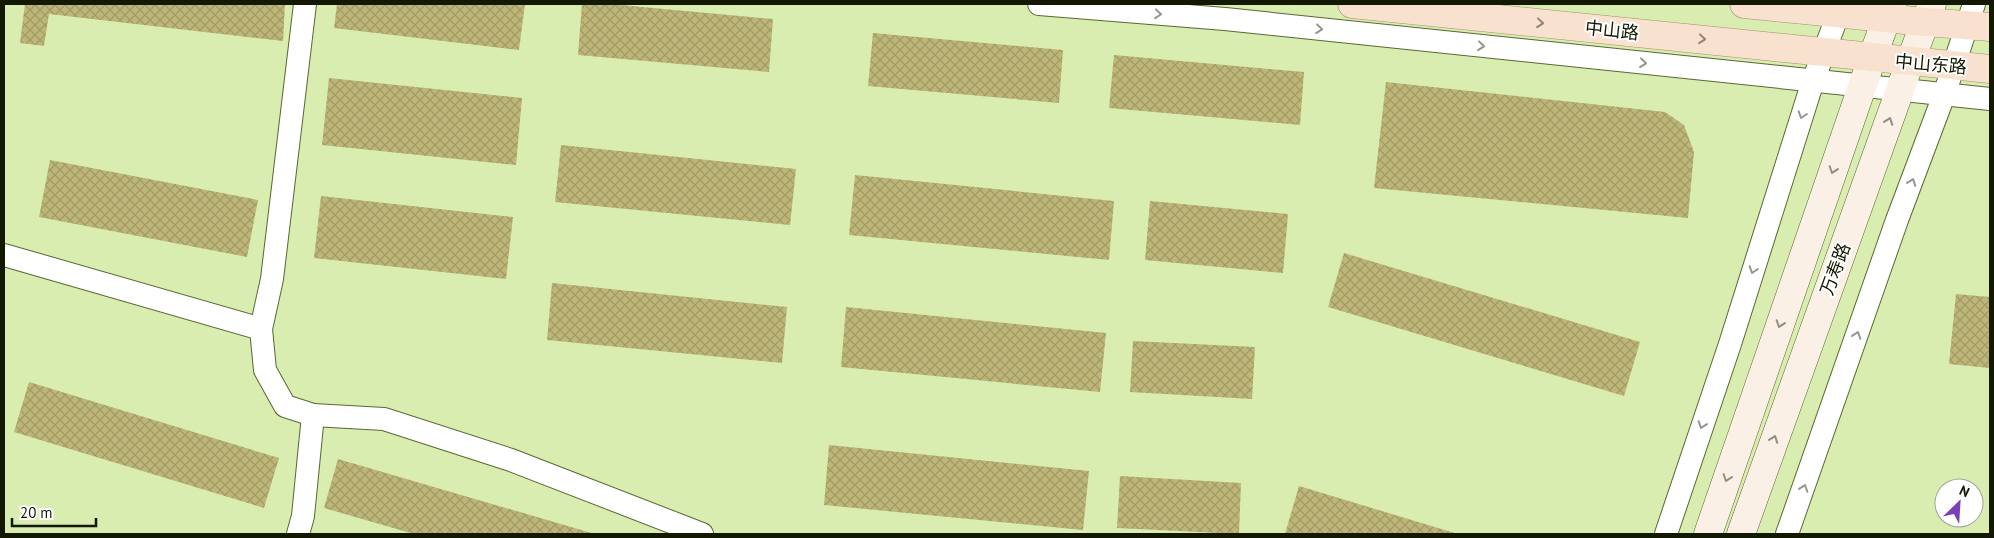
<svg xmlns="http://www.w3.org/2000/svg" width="1994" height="538" font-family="'PT Sans','Noto Sans SC',sans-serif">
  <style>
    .building { fill: url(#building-cross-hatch) }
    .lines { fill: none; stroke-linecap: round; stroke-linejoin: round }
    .street-casing { stroke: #596830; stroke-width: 24 }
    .secondary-casing { stroke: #596830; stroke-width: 29 }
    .primary-casing { stroke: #a48e71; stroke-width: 29 }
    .street { stroke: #fff; stroke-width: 22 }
    .secondary { stroke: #fbf0e6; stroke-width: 28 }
    .primary { stroke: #f8e1ce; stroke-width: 28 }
    .oneway { stroke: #94978d }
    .oneway2 { stroke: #908772 }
    .oneway3 { stroke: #928f7f }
    .labels { text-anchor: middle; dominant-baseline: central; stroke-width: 4; stroke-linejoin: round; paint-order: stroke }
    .street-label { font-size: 18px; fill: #121802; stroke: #fff }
  </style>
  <defs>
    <pattern id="building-cross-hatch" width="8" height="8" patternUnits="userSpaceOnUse" patternTransform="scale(1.25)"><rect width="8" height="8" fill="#bdb678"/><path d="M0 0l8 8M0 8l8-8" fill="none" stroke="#a19c66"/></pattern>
  </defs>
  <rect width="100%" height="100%" fill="#daedb0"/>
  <g class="building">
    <polygon points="25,4 285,4 283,41 49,14 44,46 20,43"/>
    <polygon points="337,4 525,4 519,50 334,28"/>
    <polygon points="582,4 610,4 773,19 769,72 578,55"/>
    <polygon points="873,33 1063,50 1059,103 868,86"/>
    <polygon points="1114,55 1304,72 1300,125 1109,108"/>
    <polygon points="329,78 522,98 516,165 322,145"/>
    <polygon points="1386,82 1665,112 1684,125 1694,152 1688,218 1374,188"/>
    <polygon points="561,145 796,169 790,225 555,202"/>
    <polygon points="50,160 258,200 247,257 39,217"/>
    <polygon points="855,175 1114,201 1109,260 849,235"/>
    <polygon points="321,196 513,217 506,279 314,258"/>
    <polygon points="1150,201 1288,214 1283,273 1145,260"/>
    <polygon points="1344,253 1640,342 1624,396 1328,307"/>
    <polygon points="552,283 787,307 782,363 547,340"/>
    <polygon points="1956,294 1990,297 1990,368 1949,364"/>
    <polygon points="846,307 1106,333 1100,392 841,367"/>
    <polygon points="1133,341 1255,347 1252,399 1130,392"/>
    <polygon points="29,382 279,458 264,508 14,432"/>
    <polygon points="829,445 1089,471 1083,530 824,505"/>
    <polygon points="338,459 595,534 414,534 324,508"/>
    <polygon points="1120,476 1241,483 1239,534 1117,528"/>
    <polygon points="1299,486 1458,534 1285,534"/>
  </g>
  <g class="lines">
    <defs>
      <g id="street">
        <polyline points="1039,4 1225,19 1990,99"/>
        <polyline points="4,255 261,329 265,370 285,406 313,415 303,516 298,534"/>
        <polyline points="261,329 272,279 305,4"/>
        <polyline points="313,415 384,419 511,460 702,534"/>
        <polyline points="1666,534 1730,344 1813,81 1842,4"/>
        <polyline points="1787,534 1897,220 1944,95 1974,4"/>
      </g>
      <g id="secondary">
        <polyline points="1708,534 1872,58 1892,4"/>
        <polyline points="1741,534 1910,62 1932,4"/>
      </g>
      <g id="primary">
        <polyline points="1352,4 1990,69"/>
        <polyline points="1744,4 1925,22 1990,27"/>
      </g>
    </defs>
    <use href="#street" class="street-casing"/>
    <use href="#secondary" class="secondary-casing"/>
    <use href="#primary" class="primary-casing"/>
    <use href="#street" class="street"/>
    <use href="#secondary" class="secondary"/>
    <use href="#primary" class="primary"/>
  </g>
  <defs><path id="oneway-chevron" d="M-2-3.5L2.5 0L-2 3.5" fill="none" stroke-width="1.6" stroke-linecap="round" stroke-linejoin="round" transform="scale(1.25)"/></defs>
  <g class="oneway">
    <use href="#oneway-chevron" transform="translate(1158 14) rotate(5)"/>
    <use href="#oneway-chevron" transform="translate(1319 29) rotate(6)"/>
    <use href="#oneway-chevron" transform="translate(1481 46) rotate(6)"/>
    <use href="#oneway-chevron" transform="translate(1643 63) rotate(6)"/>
    <use href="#oneway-chevron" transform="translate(1802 115) rotate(108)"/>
    <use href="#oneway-chevron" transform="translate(1912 182) rotate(-70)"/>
    <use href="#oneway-chevron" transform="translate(1753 270) rotate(108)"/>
    <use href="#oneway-chevron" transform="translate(1857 335) rotate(-71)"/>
    <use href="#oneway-chevron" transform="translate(1702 425) rotate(109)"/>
    <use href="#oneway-chevron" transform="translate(1804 488) rotate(-71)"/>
  </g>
  <g class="oneway2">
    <use href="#oneway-chevron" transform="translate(1540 23) rotate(6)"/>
    <use href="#oneway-chevron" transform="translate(1702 39) rotate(6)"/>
  </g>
  <g class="oneway3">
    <use href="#oneway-chevron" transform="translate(1889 121) rotate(-70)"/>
    <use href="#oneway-chevron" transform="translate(1833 170) rotate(109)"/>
    <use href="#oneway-chevron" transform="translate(1780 324) rotate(109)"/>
    <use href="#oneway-chevron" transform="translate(1774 439) rotate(-70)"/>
    <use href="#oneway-chevron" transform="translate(1727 478) rotate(109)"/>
  </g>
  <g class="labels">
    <g class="street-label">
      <text transform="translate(1612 30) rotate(6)">中山路</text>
      <text transform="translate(1931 64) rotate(5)">中山东路</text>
      <text transform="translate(1835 269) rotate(-70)">万寿路</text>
    </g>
  </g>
  <rect width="1994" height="538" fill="none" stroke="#121802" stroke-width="10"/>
  <g transform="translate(1959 503) rotate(25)"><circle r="24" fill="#ffffff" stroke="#a0a39a"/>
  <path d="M0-4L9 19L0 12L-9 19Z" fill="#7941b7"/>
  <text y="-8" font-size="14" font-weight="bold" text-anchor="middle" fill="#121802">N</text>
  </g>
  <path d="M12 518v8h84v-8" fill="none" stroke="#121802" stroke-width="2.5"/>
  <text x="20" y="518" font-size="15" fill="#121802" stroke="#ffffff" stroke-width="4" paint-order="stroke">20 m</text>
</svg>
